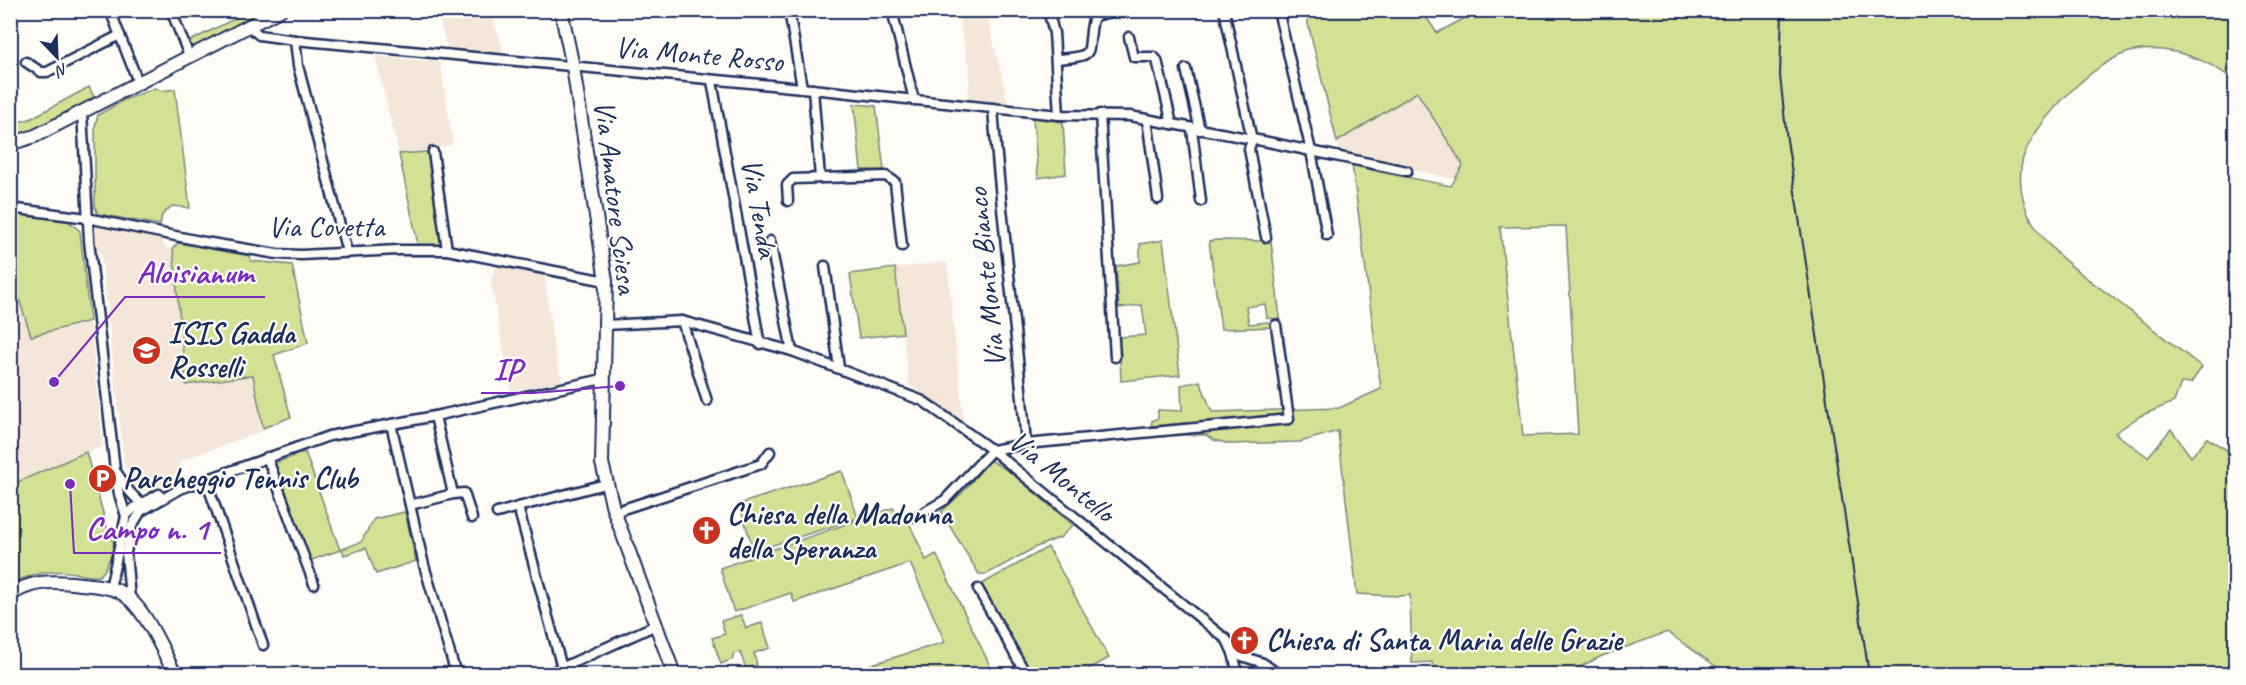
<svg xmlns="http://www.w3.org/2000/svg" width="2246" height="685" font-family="Caveat,sans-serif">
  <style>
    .built { fill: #f4e6d8 }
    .green { fill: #d3e195; stroke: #77887a; stroke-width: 1.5; fill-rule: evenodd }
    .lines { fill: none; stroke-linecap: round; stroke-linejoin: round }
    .street-casing { stroke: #1b2f5e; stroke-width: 13 }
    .secondary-casing { stroke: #1b2f5e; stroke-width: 16 }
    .street { stroke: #fdfcf7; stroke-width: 8 }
    .secondary { stroke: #fdfcf7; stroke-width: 12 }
    .rail { stroke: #1b2f5e; stroke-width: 2 }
    .labels { text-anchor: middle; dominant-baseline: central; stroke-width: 4.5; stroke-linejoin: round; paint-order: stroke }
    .street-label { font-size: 30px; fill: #1b2f5e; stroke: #fdfcf7 }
    .poi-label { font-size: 30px; font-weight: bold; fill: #1b2f5e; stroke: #fdfcf7; text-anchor: start }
    .leader { fill: none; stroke: #7b2cbf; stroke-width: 2 }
    .callout-dot { fill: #7b2cbf; stroke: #fdfcf7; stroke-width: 2 }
    .callout-label { font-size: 32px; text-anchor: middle; font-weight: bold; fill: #7b2cbf; stroke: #fdfcf7; stroke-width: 4.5; stroke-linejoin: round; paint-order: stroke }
  </style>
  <rect width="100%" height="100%" fill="#fdfcf7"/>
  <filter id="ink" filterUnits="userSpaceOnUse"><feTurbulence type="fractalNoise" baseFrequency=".0167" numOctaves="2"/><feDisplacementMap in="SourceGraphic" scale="12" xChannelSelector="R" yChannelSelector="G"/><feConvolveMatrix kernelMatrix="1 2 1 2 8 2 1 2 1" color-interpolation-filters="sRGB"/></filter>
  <g filter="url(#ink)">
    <g class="built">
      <polygon points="437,11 491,11 504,54 447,48"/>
      <polygon points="958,11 986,11 1008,103 968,101 970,62 967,61"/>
      <polygon points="375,56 440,62 453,144 427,152 399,154"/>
      <polygon points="1417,92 1463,165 1455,179 1340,153 1337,142"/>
      <polygon points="11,213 68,221 80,231 103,446 11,485"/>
      <polygon points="98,225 161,240 166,248 173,248 186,385 254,375 265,430 180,461 180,477 151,490 141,491 132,486 124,476 128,472 124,462 101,253 95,248 93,228"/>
      <polygon points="947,262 964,425 939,405 909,385 895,268"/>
      <polygon points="495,267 544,272 554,350 562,381 511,391 491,282"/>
    </g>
    <g class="green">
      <path d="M1480 10 2235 11V81C2208 59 2170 45 2134 51 2097 57 2034 122 2023 158 2018 174 2021 196 2027 211 2044 251 2083 275 2116 300 2144 322 2173 345 2202 367L2191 383H2181L2174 402 2140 416 2115 433 2148 457 2171 429 2191 457 2207 438 2235 455V674H1727L1667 632 1602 656 1565 674H1433L1432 662 1412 663 1410 595 1398 596 1357 594 1338 431 1300 442 1230 444 1214 440 1206 435H1186L1185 423 1151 426 1152 421 1158 418V410L1182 411 1181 385 1200 381 1212 412 1339 408 1381 389 1352 164 1380 172 1451 186 1463 165 1417 92 1337 142 1305 11H1422L1437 33ZM1566 226 1578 434 1523 436 1500 227Z"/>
      <polygon points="250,11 258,11 253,19 198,46 193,46 188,42"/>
      <polygon points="89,87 94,97 90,99 91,102 40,127 11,137 11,124 30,119"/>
      <polygon points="155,88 161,91 175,89 190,208 172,206 162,215 160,225 98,214 95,207 95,126 98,115 124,100"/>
      <polygon points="854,104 876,106 884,170 861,170"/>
      <polygon points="1033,118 1063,122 1066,174 1038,178"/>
      <polygon points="427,152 444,244 441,246 418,245 399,154"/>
      <polygon points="11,213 68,221 80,231 90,321 31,336 14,283 11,283"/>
      <polygon points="1163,240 1180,375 1121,381 1119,337 1146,335 1142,305 1119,308 1116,266 1140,262 1140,244"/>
      <polygon points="1218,240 1271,241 1280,319 1267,318 1265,304 1246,307 1249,324 1268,322 1272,327 1221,329 1209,241"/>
      <polygon points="178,243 250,256 251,261 292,265 308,343 274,355 291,417 263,428 253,375 186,385 173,248"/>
      <polygon points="895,268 903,333 859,338 850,274"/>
      <path d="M86 452 110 538 116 544 104 571 99 576C90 577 83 575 75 573 52 569 31 573 11 584V485Z"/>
      <polygon points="305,452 340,550 312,560 309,557 275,463"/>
      <polygon points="990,460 1010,472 1073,525 1061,537 1036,547 987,574 979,574 941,512 962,493"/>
      <polygon points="842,471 858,518 754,551 739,504"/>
      <polygon points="892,508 906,516 926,560 936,554 994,674 861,674 859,668 945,642 910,563 794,602 791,593 734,612 720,568"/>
      <polygon points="405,512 416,561 376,574 366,548 344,555 342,549 361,542 374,519"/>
      <polygon points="1048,547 1109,658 1080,674 1029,674 980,585"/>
      <polygon points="741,615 746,628 762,623 770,648 754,653 757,665 746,669 740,652 733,654 733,659 721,664 712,638 725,634 721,621"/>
    </g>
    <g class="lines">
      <defs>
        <g id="street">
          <polyline points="110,10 138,82"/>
          <polyline points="171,10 189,56"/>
          <polyline points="789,10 802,88"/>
          <polyline points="892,10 914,100"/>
          <polyline points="1048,10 1054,33 1059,115"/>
          <polyline points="1224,10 1252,140 1249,149 1266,237"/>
          <polyline points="1278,10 1311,151 1327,235"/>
          <polyline points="249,26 259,35 295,40 802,88 1059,115 1130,116 1268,142 1407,171"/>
          <polyline points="1129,37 1134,57 1154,57 1157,60 1172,124"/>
          <polyline points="295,40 298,66 347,252"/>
          <path d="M1056 59C1100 56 1085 54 1093 19L1096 16 1116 10"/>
          <polyline points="26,62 41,72 47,72 120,35"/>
          <polyline points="1186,69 1200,130"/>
          <polyline points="712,81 760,344"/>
          <polyline points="813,89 820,178"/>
          <path d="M993 108C1001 220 1017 331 1026 444"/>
          <polyline points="82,112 89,240 115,470 119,494 126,516"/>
          <polyline points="1100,114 1115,357"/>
          <polyline points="1147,119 1158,199"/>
          <polyline points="1192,129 1201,201"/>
          <polyline points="433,152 447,250"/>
          <polyline points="788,201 787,185 793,179 886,176 895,182 902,246"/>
          <polyline points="10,208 87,218 205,242 277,254 301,255 398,250 447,250 606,281"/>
          <polyline points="770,241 792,351"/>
          <polyline points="825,266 839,368"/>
          <polyline points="682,321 707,401"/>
          <polyline points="604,325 682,321 792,351 923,401 992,450 1227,640 1233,653 1238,674"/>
          <polyline points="391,424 424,565 456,674"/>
          <polyline points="267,457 314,584"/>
          <polyline points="117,473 129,491 144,507"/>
          <polyline points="206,480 263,645"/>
          <polyline points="453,494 464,493 472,518"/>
          <polyline points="410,505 453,494 435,416"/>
          <polyline points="614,512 761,464 770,452"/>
          <polyline points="497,513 518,507"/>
          <polyline points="916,517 945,500 992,450 1026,444 1289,419 1276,325"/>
          <polyline points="110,588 126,516 134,508 159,494"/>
          <polyline points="978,589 1026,674"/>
          <polyline points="130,599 126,552 132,526 141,511 180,489 329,436 435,416 603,379"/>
          <polyline points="1233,653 1263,663 1278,674"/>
          <polyline points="562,668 518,507 605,484"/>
          <polyline points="548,674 656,625"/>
        </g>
        <g id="secondary">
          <polyline points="561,10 573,67 606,281 602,463 613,508 674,674"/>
          <polyline points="10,144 35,136 280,10"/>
          <path d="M10 595C31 581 49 581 72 583 87 585 105 585 118 591 144 603 162 650 175 674"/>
        </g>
      </defs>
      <use href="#street" class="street-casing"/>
      <use href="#secondary" class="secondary-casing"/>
      <use href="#street" class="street"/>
      <use href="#secondary" class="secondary"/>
      <polyline class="rail" points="1782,10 1780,76 1787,140 1869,674"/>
    </g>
  </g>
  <defs>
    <symbol id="school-disc" viewBox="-11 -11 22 22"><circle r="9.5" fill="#c8321e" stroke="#fdfcf7"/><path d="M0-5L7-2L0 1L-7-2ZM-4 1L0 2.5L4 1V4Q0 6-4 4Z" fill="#fff"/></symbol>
    <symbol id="parking-disc" viewBox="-11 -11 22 22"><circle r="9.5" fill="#c8321e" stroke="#fdfcf7"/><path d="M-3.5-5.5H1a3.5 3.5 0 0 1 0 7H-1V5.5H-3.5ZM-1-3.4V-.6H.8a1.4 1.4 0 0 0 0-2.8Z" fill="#fff"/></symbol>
    <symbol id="church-disc" viewBox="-11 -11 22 22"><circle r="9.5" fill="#c8321e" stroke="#fdfcf7"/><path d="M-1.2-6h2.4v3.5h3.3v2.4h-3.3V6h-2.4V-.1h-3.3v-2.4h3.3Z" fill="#fff"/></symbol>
  </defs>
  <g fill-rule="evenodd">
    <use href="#school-disc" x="130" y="334" width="33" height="33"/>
    <use href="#parking-disc" x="86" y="462" width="33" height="33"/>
    <use href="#church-disc" x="690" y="514" width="33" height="33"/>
    <use href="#church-disc" x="1228" y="624" width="33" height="33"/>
  </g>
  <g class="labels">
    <g class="street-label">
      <text transform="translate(699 54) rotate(5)">Via Monte Rosso</text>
      <text transform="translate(616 197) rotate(83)">Via Amatore Sciesa</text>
      <text transform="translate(760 208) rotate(80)">Via Tenda</text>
      <text x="326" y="226">Via Covetta</text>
      <text transform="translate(986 278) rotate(-96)">Via Monte Bianco</text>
      <text transform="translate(1062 476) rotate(39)">Via Montello</text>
    </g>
    <g class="poi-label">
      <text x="168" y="333">ISIS Gadda<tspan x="168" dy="34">Rosselli</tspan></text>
      <text x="123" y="478">Parcheggio Tennis Club</text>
      <text x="727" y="514">Chiesa della Madonna<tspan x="727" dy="34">della Speranza</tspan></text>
      <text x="1266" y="640">Chiesa di Santa Maria delle Grazie</text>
    </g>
  </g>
  <path class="leader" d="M54 382L125 297H265M620 386L533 393H481M70 484L74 553H221"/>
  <g class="callout-dot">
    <circle cx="54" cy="382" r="6"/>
    <circle cx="620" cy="386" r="6"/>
    <circle cx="70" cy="484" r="6"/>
  </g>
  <g class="callout-label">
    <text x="195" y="283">Aloisianum</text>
    <text x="507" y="380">IP</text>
    <text x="147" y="539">Campo n. 1</text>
  </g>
  <rect width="2246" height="685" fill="none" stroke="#fdfcf7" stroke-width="36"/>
  <rect x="18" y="18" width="2210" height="649" fill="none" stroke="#1b2f5e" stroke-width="2" filter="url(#ink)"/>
  <g transform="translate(57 57) rotate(157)" stroke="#fdfcf7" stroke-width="4.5" paint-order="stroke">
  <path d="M0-4.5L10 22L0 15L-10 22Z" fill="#1b2f5e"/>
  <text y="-9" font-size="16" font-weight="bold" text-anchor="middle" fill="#1b2f5e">N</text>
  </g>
</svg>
